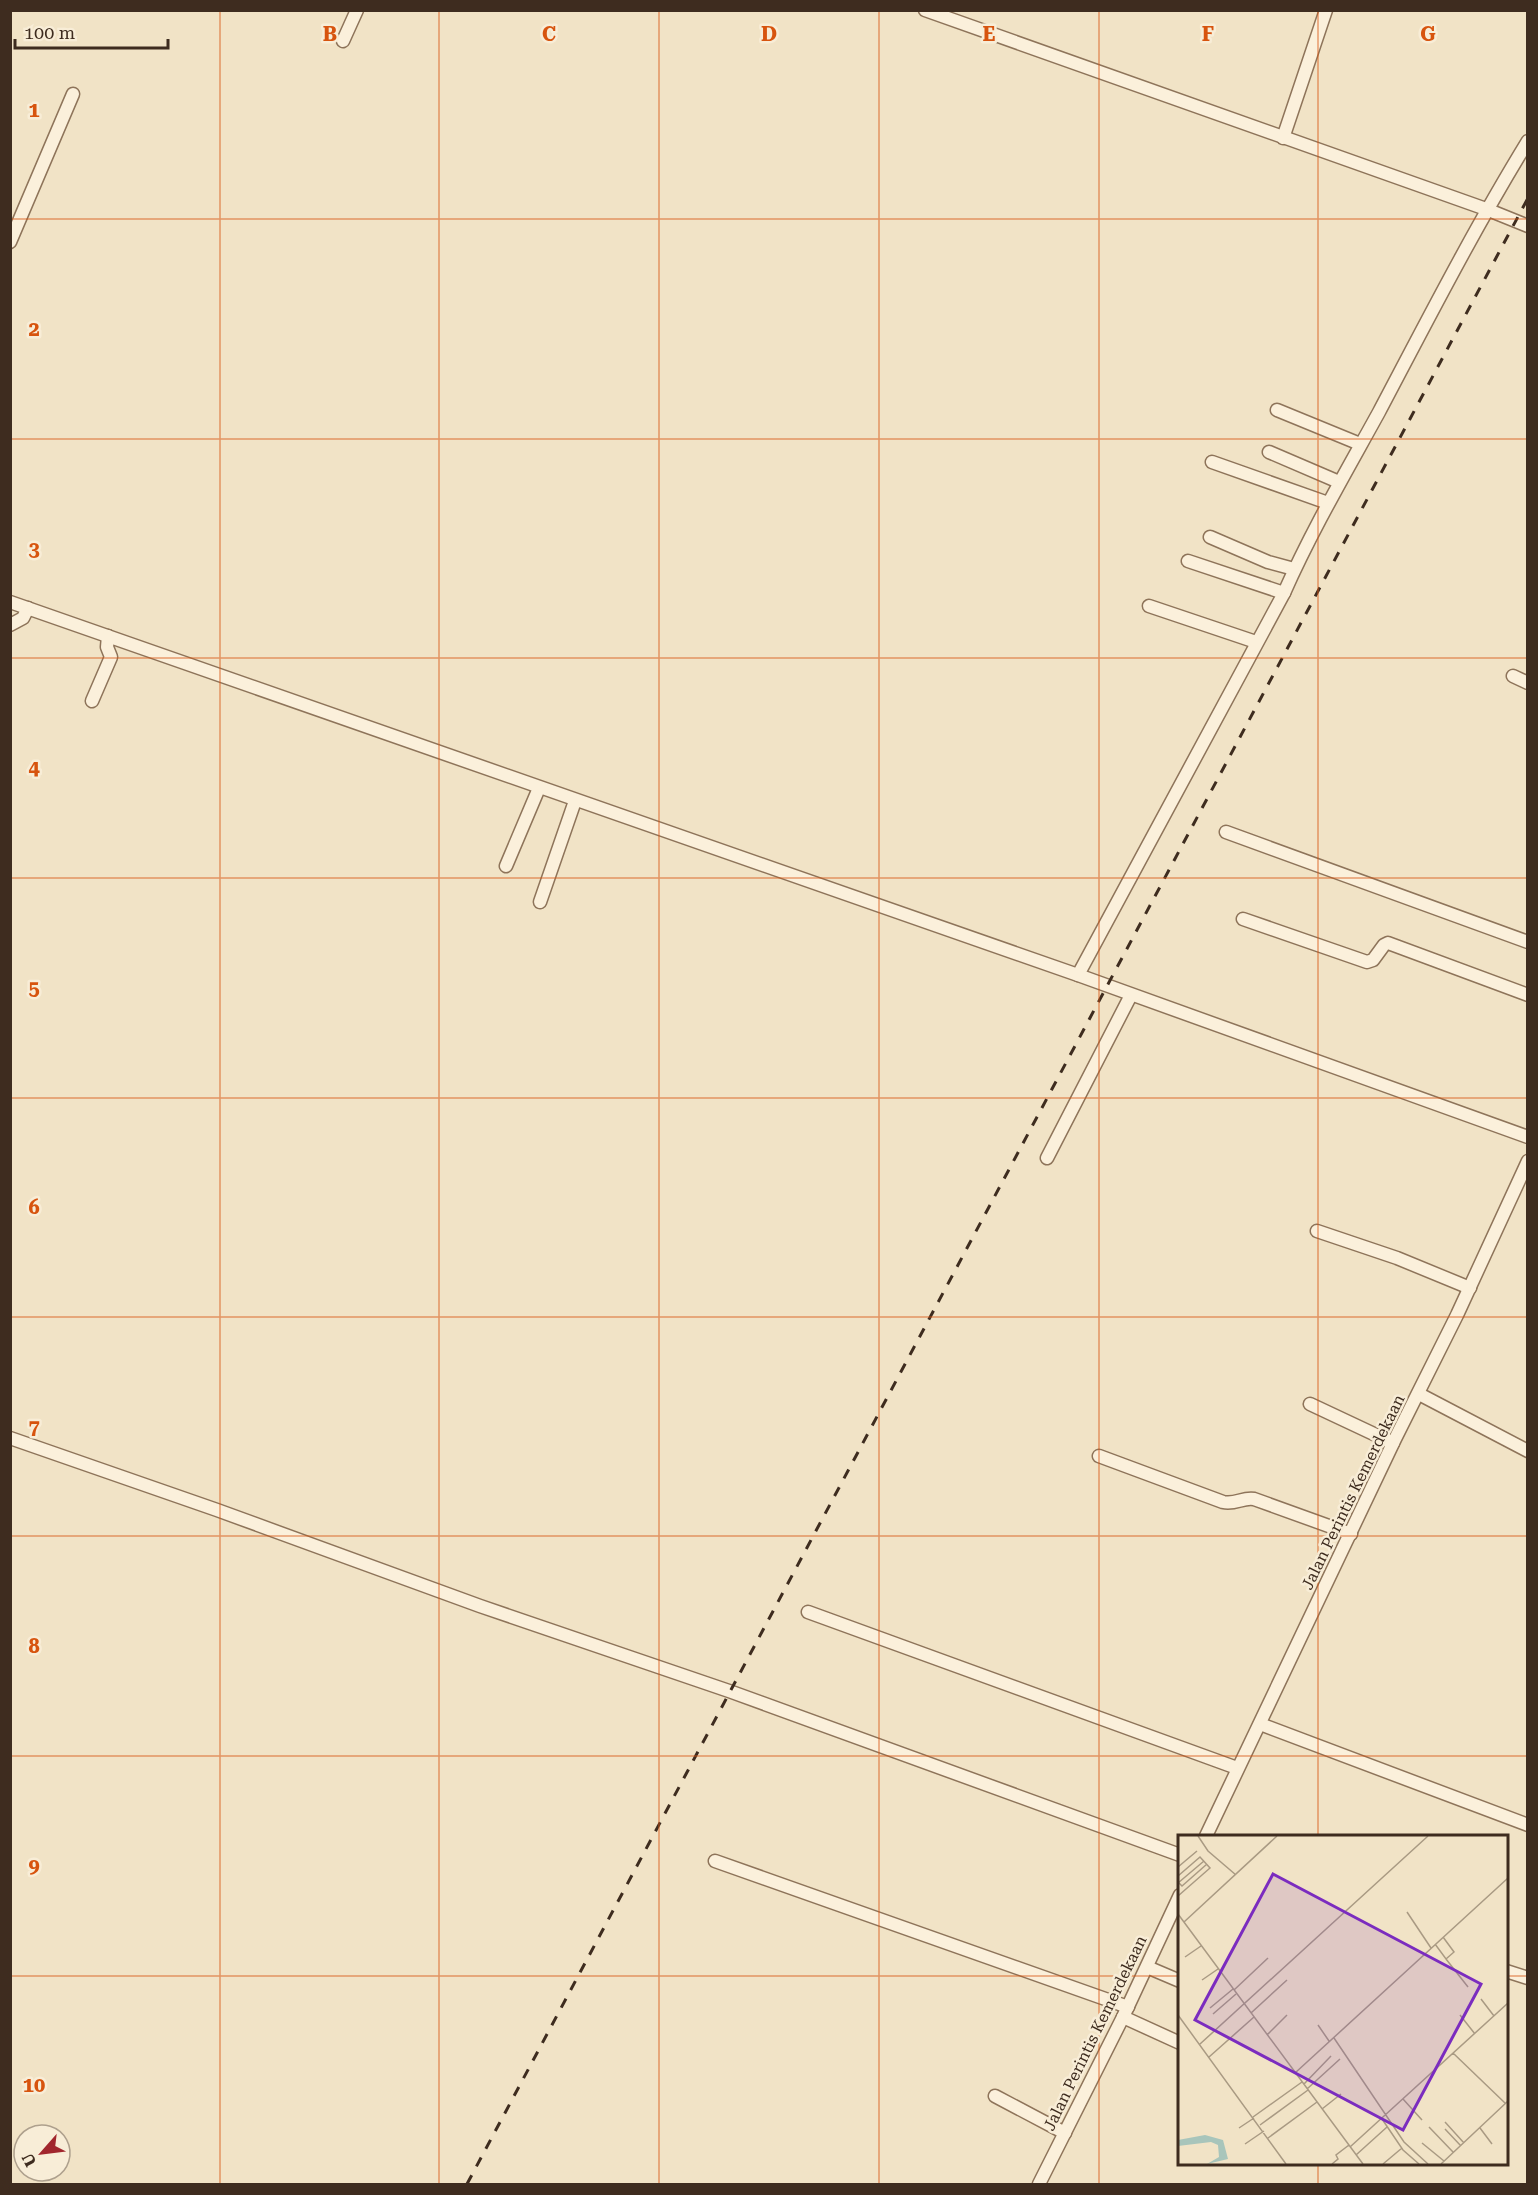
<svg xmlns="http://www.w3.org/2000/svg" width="1538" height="2195" font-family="'Roboto Serif',serif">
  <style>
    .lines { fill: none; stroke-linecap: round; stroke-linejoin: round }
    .minor-casing { stroke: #8e745a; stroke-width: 15 }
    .minor { stroke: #fbf0db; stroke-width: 12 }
    .rail { stroke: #3e2c1f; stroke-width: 3; stroke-dasharray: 10 10; stroke-linecap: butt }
    .grid { fill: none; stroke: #d7540e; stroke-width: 1.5; stroke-opacity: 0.55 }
    .labels { text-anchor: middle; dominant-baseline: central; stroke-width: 5; stroke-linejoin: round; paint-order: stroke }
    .street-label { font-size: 16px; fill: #3e2c1f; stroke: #f8edd7 }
    .inset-road { fill: none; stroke: #a99a83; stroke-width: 1.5 }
    .view { fill: #7b2cbf; fill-opacity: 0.15; stroke: #7b2cbf; stroke-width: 3 }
    .inset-edge { fill: none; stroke: #3e2c1f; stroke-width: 3 }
    .grid-label { font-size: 20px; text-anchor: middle; font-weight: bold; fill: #d7540e; stroke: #f8edd7; stroke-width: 5; stroke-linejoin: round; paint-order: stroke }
  </style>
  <rect width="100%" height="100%" fill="#f1e3c6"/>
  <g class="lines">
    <defs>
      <g id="minor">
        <polyline points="925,10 1486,209 1528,226"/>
        <polyline points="343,41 357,10"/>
        <polyline points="1283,138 1326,10"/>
        <polyline points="10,242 73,94"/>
        <polyline points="1277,410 1360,444"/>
        <polyline points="1269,452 1339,482"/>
        <polyline points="1212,462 1328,503"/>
        <polyline points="1210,537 1268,562 1294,569"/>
        <polyline points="1188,561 1284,593"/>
        <polyline points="10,602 1078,975 1528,1137"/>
        <polyline points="1149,606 1256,642"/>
        <polyline points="10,625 23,618 28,608"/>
        <polyline points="1513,676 1528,683"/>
        <polyline points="92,701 111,657 107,647 108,636"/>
        <polyline points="1226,832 1528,942"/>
        <polyline points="506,866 539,788"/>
        <polyline points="540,902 575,801"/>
        <polyline points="1243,919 1367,962 1373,960 1384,945 1388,943 1528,995"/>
        <path d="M1078 975 1284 593C1312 530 1346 472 1379 412 1427 321 1474 229 1528 141"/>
        <polyline points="1047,1158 1131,995"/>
        <polyline points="1317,1231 1397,1258 1470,1288"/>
        <polyline points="1419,1394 1528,1451"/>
        <polyline points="1310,1404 1393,1443"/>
        <polyline points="10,1438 217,1510 480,1606 729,1691 1180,1855"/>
        <path d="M1099 1456 1223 1502C1235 1505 1243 1497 1254 1499L1351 1534"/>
        <polyline points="808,1612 1237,1768"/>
        <polyline points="1260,1724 1528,1825"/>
        <polyline points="1206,1836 1395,1439 1457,1315 1528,1161"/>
        <polyline points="715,1861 1128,2007"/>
        <polyline points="1147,1967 1180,1981"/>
        <polyline points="1506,1971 1528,1978"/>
        <polyline points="1123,2017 1180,2043"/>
        <polyline points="995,2096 1065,2133"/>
        <polyline points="1039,2184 1123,2017 1180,1895"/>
      </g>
    </defs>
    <use href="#minor" class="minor-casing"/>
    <use href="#minor" class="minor"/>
    <polyline class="rail" points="467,2184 1528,198"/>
  </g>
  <path class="grid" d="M220 10V2184M439 10V2184M659 10V2184M879 10V2184M1099 10V2184M1318 10V1836M10 219H1528M10 439H1528M10 658H1528M10 878H1528M10 1098H1528M10 1317H1528M10 1536H1528M10 1756H1528M10 1976H1180M1506 1976H1528M1318 2164V2184"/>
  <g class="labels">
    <g class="street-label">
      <text transform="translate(1353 1492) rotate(-64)">Jalan Perintis Kemerdekaan</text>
      <text transform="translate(1095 2033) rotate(-64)">Jalan Perintis Kemerdekaan</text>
    </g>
  </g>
  <g transform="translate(1178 1835)">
    <rect width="330" height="330" fill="#f1e3c6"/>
    <path d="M27 300 45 305 50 324 29 329 41 322 40 310 33 307 0 311V305Z" fill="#a8c5bb"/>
    <path class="inset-road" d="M20 1 30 16 58 40M0 32 19 16M0 41 22 22 32 33 0 61M0 47 4 51 29 29M0 48 26 26M229 77 253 113M0 79 185 329M6 87 99 1M257 109 268 124 276 117 265 102M7 122 23 111M268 124 290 152M24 145 40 134M56 155 90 123M303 164 316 181M32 173 55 154M73 178 109 145M35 179 58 159M0 180 108 329M282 180 297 199M140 190 151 206M89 200 109 180M156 203 226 307 250 329M22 209 250 1M275 218 327 268M31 222 76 182M117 238 330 43M126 249 153 221M129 254 162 224M225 264 244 285M144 274 163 259M75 282 124 247M204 284 225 315 241 329M267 287 286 308M82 290 130 255M251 292 275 317M61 293 76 283M302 293 314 309M267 294 283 311M90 303 139 267M244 308 266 326M67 309 86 296M172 312 330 168M178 320 209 292M154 329 160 324 158 320 171 310M205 329 224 313M263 329 330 266"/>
    <path class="view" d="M95 39 303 149 225 295 17 185Z"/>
    <rect width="330" height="330" class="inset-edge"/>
  </g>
  <g class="grid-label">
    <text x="330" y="41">B</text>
    <text x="549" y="41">C</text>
    <text x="769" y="41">D</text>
    <text x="989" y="41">E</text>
    <text x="1208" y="41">F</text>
    <text x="1428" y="41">G</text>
    <text x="34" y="117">1</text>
    <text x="34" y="336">2</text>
    <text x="34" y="556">3</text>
    <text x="34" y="775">4</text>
    <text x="34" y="995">5</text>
    <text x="34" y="1214">6</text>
    <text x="34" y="1434">7</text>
    <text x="34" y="1653">8</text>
    <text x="34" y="1873">9</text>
    <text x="34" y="2092">10</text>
  </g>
  <rect width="1538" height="2195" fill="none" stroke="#3e2c1f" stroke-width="24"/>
  <g transform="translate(42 2153) rotate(242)"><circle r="28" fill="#f8edd7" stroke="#aea08d" stroke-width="1.5"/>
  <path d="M0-4.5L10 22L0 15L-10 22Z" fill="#a1262d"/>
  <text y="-9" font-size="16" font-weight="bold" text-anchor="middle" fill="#3e2c1f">U</text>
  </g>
  <path d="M15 39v9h153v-9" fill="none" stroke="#3e2c1f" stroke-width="3"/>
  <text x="24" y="39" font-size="18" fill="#3e2c1f" stroke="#f8edd7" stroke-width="4.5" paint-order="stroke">100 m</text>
</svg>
